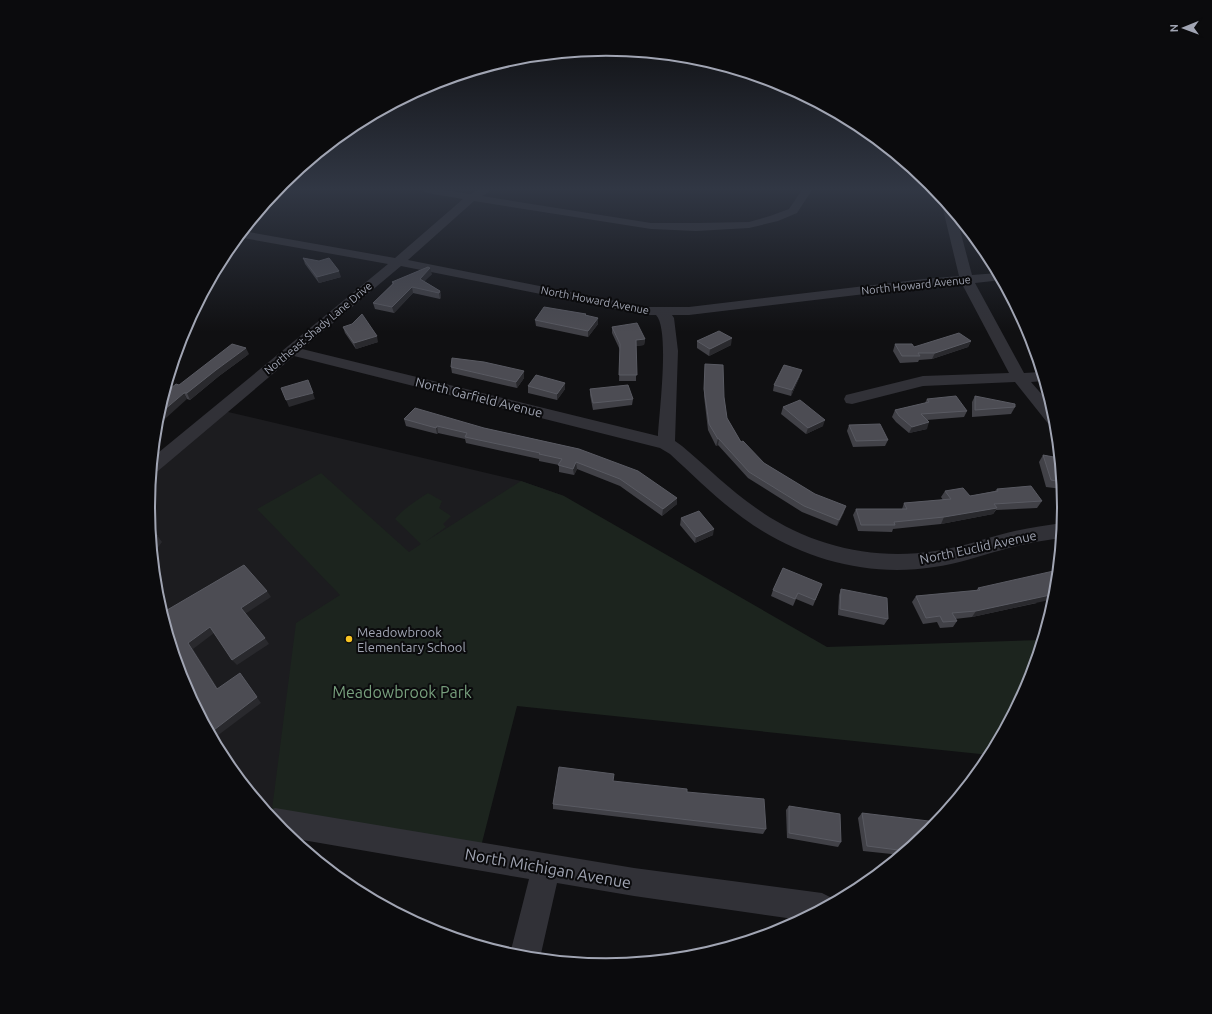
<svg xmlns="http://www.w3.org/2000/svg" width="1212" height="1014" font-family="Ubuntu,sans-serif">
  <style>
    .built { fill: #1c1c1f }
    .green { fill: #1c241e }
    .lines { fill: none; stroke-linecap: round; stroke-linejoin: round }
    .minor { fill: #313137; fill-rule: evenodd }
    .wall { fill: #414147 }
    .shaded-wall { fill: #29292d }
    .building { fill: #4c4c53; stroke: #595a62 }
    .poi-dot { fill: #f8c422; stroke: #0b0b0d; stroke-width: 1.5 }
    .labels { text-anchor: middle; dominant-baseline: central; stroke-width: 4; stroke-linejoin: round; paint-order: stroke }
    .far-street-label { font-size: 11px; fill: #a1a5b3; stroke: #0b0b0d }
    .street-label { font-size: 13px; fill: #a1a5b3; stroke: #0b0b0d }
    .poi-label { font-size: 13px; fill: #a1a5b3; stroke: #0b0b0d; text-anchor: start }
    .near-park-label { font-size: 16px; fill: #779f7d; stroke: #0b0b0d }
    .near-street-label { font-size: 16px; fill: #a1a5b3; stroke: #0b0b0d }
    .rim { fill: none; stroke: #a1a5b3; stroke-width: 2 }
  </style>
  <rect width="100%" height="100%" fill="#101012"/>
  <polygon class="built" points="224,411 521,481 564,496 479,836 262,806 225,761 183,682 157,596 148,507 151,477"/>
  <path class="green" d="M321 473 409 552 421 544 395 519C404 508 416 501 428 493L442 501 439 508 451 516 443 524 446 527 425 542 521 481 564 496 827 647 1042 640 1029 682 990 755 517 706 476 866 275 822 271 817 296 623 340 595 257 509Z"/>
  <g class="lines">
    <g class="minor">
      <path d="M422 190H443L470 194 478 190H490L489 192 482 196 651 223H696L749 222 770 216 789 209 802 190H812L797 213 778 221 749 228 696 231 651 229 474 201 408 260 646 307H689L924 279 959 276 942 205 946 202 956 215 972 275 998 273 1002 280 975 283 1024 373 1041 372 1044 381 1031 382 1052 406 1056 427 1050 426 1015 382 923 386 852 404 846 403 844 399 846 395 923 376 1009 373 962 284 924 287 689 315H672L674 318 678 351 675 441 682 446C707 467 730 490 756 508 808 545 872 561 935 551 957 548 978 541 999 535 1020 529 1041 526 1062 523L1061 538C1041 541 1021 544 1002 550 979 556 957 564 934 567 867 578 797 558 743 518 717 499 694 476 670 454L660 448 294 356 158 471 151 473 153 457 388 264 238 237 243 231 395 258 463 199 427 193ZM401 266 646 315H656C670 329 659 414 658 436L302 349Z"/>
      <polygon points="275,808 634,868 822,893 832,898 834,902 801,920 634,896 557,883 540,958 510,954 529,879 291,838 282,831 267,812"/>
    </g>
  </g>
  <g class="wall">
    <polygon points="303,258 341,277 319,283 305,264"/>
    <polygon points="432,274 424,281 440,291 441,297 440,299 413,293 394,313 375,309 373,303 392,284 392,282"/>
    <polygon points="586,315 598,324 588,337 536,326 535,320"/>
    <polygon points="343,327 378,342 356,349 345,333"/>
    <polygon points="612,327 645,339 644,345 636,346 636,381 619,381 620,350 612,333"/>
    <polygon points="697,341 731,345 709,356 697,348"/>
    <polygon points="971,341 968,347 932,359 919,360 918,362 900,363 893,351 895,344 914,347"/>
    <polygon points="249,354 219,376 190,400 187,399 179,385"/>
    <polygon points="705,364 724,397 727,418 741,442 764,463 844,512 837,526 802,512 748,478 718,445 716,446 708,430 704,396"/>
    <polygon points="451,367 524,371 524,378 517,388 452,373"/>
    <polygon points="800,376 791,396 773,391 774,385"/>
    <polygon points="528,386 565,389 557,400 528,393"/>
    <polygon points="590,389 633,399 632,405 593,410 590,395"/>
    <polygon points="975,396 1015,407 1011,414 972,417 972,402"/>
    <polygon points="927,399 967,411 964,417 927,420 927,429 909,433 896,422 892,417 895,410 925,403"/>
    <polygon points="783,407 823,426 806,434 781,414"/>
    <polygon points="404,419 484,428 579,449 677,504 662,516 620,486 577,469 574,475 559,472 559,465 539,461 539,459 466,443 465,439 438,433 437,434 406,426"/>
    <polygon points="849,425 888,440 885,446 853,447 847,431"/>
    <polygon points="1043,455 1059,458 1062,489 1046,487 1039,462"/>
    <polygon points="997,489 1042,501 1037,508 996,510 993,514 941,524 893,529 892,532 858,531 853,515 856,509 902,509 904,503 943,500 941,497 945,491 970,496 995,491"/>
    <polygon points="681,518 713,535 695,543 680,525"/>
    <polygon points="822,584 813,606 796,599 793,606 771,596 773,590"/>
    <polygon points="978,588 1037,603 972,617 955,619 957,621 953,627 940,628 937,622 923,624 912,602 916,596 976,591"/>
    <polygon points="841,589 888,619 884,625 838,615 839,595"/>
    <polygon points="687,792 766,829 763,834 553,809 553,804"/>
    <polygon points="789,806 841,842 838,847 787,838 786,810"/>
    <polygon points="862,813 930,831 901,855 863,851 858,818"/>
  </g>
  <g class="shaded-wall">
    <polygon points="430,268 432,274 421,285 420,279"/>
    <polygon points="339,271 341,277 319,283 317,277"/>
    <polygon points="412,287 413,293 394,313 392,307"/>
    <polygon points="440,291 441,297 440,299 439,293"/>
    <polygon points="598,318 598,324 588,337 588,331"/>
    <polygon points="377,336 378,342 356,349 354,343"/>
    <polygon points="732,338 731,345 709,356 710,349"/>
    <polygon points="645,339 644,345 636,346 636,340"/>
    <polygon points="971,341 968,347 932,359 935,353"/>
    <polygon points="246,348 249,354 219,376 190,400 187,393 216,370"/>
    <polygon points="802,370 800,376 791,396 792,390"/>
    <polygon points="524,371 524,378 517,388 516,382"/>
    <polygon points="565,383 565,389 557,400 557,394"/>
    <polygon points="184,393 187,399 156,427 157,416"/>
    <polygon points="313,393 315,399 289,407 286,400"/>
    <polygon points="825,420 823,426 806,434 808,428"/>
    <polygon points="929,422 927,429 909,433 912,427"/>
    <polygon points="437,426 438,433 437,434 436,428"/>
    <polygon points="718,439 719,439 718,445 716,446"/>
    <polygon points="576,462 577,469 574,475 573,469"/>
    <polygon points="677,498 677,504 662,516 663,509"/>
    <polygon points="846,506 844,512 837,526 839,520"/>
    <polygon points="997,508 993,514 941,524 944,517"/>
    <polygon points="714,529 713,535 695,543 696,537"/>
    <polygon points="157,535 162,542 153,554 152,543"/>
    <polygon points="267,591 271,597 245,614 241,608"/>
    <polygon points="1055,594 1054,599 972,617 976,611"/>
    <polygon points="210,627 214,633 193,649 222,695 217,689 188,643"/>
    <polygon points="265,638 269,644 237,665 232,660"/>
    <polygon points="240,673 261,703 213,739 210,733"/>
  </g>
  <g class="building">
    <polygon points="303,258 319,261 329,258 339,271 317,277"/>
    <polygon points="428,267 430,268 420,279 440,291 439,293 412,287 392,307 373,303 394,283 392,282"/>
    <polygon points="544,307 586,314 585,315 598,318 588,331 535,320"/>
    <polygon points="362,314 377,336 354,343 343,327 352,324"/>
    <polygon points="637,323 645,339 636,340 637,375 619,375 620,344 612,327"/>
    <polygon points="719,331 732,338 710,349 697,341"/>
    <polygon points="959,333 971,341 935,353 918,353 920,356 902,356 895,344 912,344 914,347"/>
    <polygon points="232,344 246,348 216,370 187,393 184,393 157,416 164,394 176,384 179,385"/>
    <polygon points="452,358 484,362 524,371 516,382 451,367"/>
    <polygon points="705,364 723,365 724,397 727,418 741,442 743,441 764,463 815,494 846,506 839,520 804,506 749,472 719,439 718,439 709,424 704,389"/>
    <polygon points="784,365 802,370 792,390 774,385"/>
    <polygon points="536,375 565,383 557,394 528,386"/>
    <polygon points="308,380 313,393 286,400 281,388"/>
    <polygon points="628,385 633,399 593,403 590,389"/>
    <polygon points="956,396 967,411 921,414 929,422 912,427 899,416 895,410 929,402 927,399"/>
    <polygon points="975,396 1015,404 1015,407 975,410"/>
    <polygon points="800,400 825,420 808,428 783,407"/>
    <polygon points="415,408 484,428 579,449 638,471 677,498 663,509 620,479 576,462 573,469 558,465 562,459 539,454 540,453 465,437 467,433 437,426 436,428 404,419"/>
    <polygon points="880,424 888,440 856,441 849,425"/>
    <polygon points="1043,455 1059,458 1062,482 1051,480"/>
    <polygon points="1031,486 1042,501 994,504 997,508 944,517 894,522 895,525 861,525 856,509 907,509 904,503 951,499 945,491 963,488 970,496 998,491 997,489"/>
    <polygon points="699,511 714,529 696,537 681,518"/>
    <polygon points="151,535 157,535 152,543"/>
    <polygon points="244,565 267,591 241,608 265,638 232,660 210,627 188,643 217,689 240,673 257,697 210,733 183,682 162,613"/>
    <polygon points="783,568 822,584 815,600 798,593 795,599 773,590"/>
    <polygon points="1058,570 1055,594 976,611 952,613 957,621 943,622 940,616 926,618 916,596 980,590 978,588"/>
    <polygon points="841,589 887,598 888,619 840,609"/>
    <polygon points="559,767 614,774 613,781 687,789 687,792 764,799 766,829 553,804"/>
    <polygon points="789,806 840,814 841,842 789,833"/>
    <polygon points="862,813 937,822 930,831 906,851 867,846"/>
  </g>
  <linearGradient id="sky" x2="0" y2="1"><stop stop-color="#09090a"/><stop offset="0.57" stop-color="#313744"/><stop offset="1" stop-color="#313744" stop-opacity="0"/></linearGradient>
  <rect width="1212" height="332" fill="url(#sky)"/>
  <circle class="poi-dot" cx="349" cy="639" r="4"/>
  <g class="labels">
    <g class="far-street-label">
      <text transform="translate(916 285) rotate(-6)">North Howard Avenue</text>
      <text transform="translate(595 300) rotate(11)">North Howard Avenue</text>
      <text transform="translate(318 328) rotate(-40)">Northeast Shady Lane Drive</text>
    </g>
    <g class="street-label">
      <text transform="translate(479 397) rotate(14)">North Garfield Avenue</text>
      <text transform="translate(978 547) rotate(-12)">North Euclid Avenue</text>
    </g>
    <g class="poi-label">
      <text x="357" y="632">Meadowbrook<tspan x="357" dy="15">Elementary School</tspan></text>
    </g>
    <g class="near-park-label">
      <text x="402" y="692">Meadowbrook Park</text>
    </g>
    <g class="near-street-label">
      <text transform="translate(548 868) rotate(10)">North Michigan Avenue</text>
    </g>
  </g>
  <path d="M0 0H1212V1014H0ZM155 507a451 451 0 1 1 902 0a451 451 0 1 1-902 0Z" fill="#0b0b0d" fill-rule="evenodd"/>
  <path class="rim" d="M155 507a451 451 0 1 1 902 0a451 451 0 1 1-902 0Z"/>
  <g transform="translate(1184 28) rotate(269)" stroke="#0b0b0d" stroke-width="3" paint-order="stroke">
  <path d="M0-3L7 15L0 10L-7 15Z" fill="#a1a5b3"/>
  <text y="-6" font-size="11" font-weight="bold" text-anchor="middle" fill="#a1a5b3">N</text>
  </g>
</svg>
